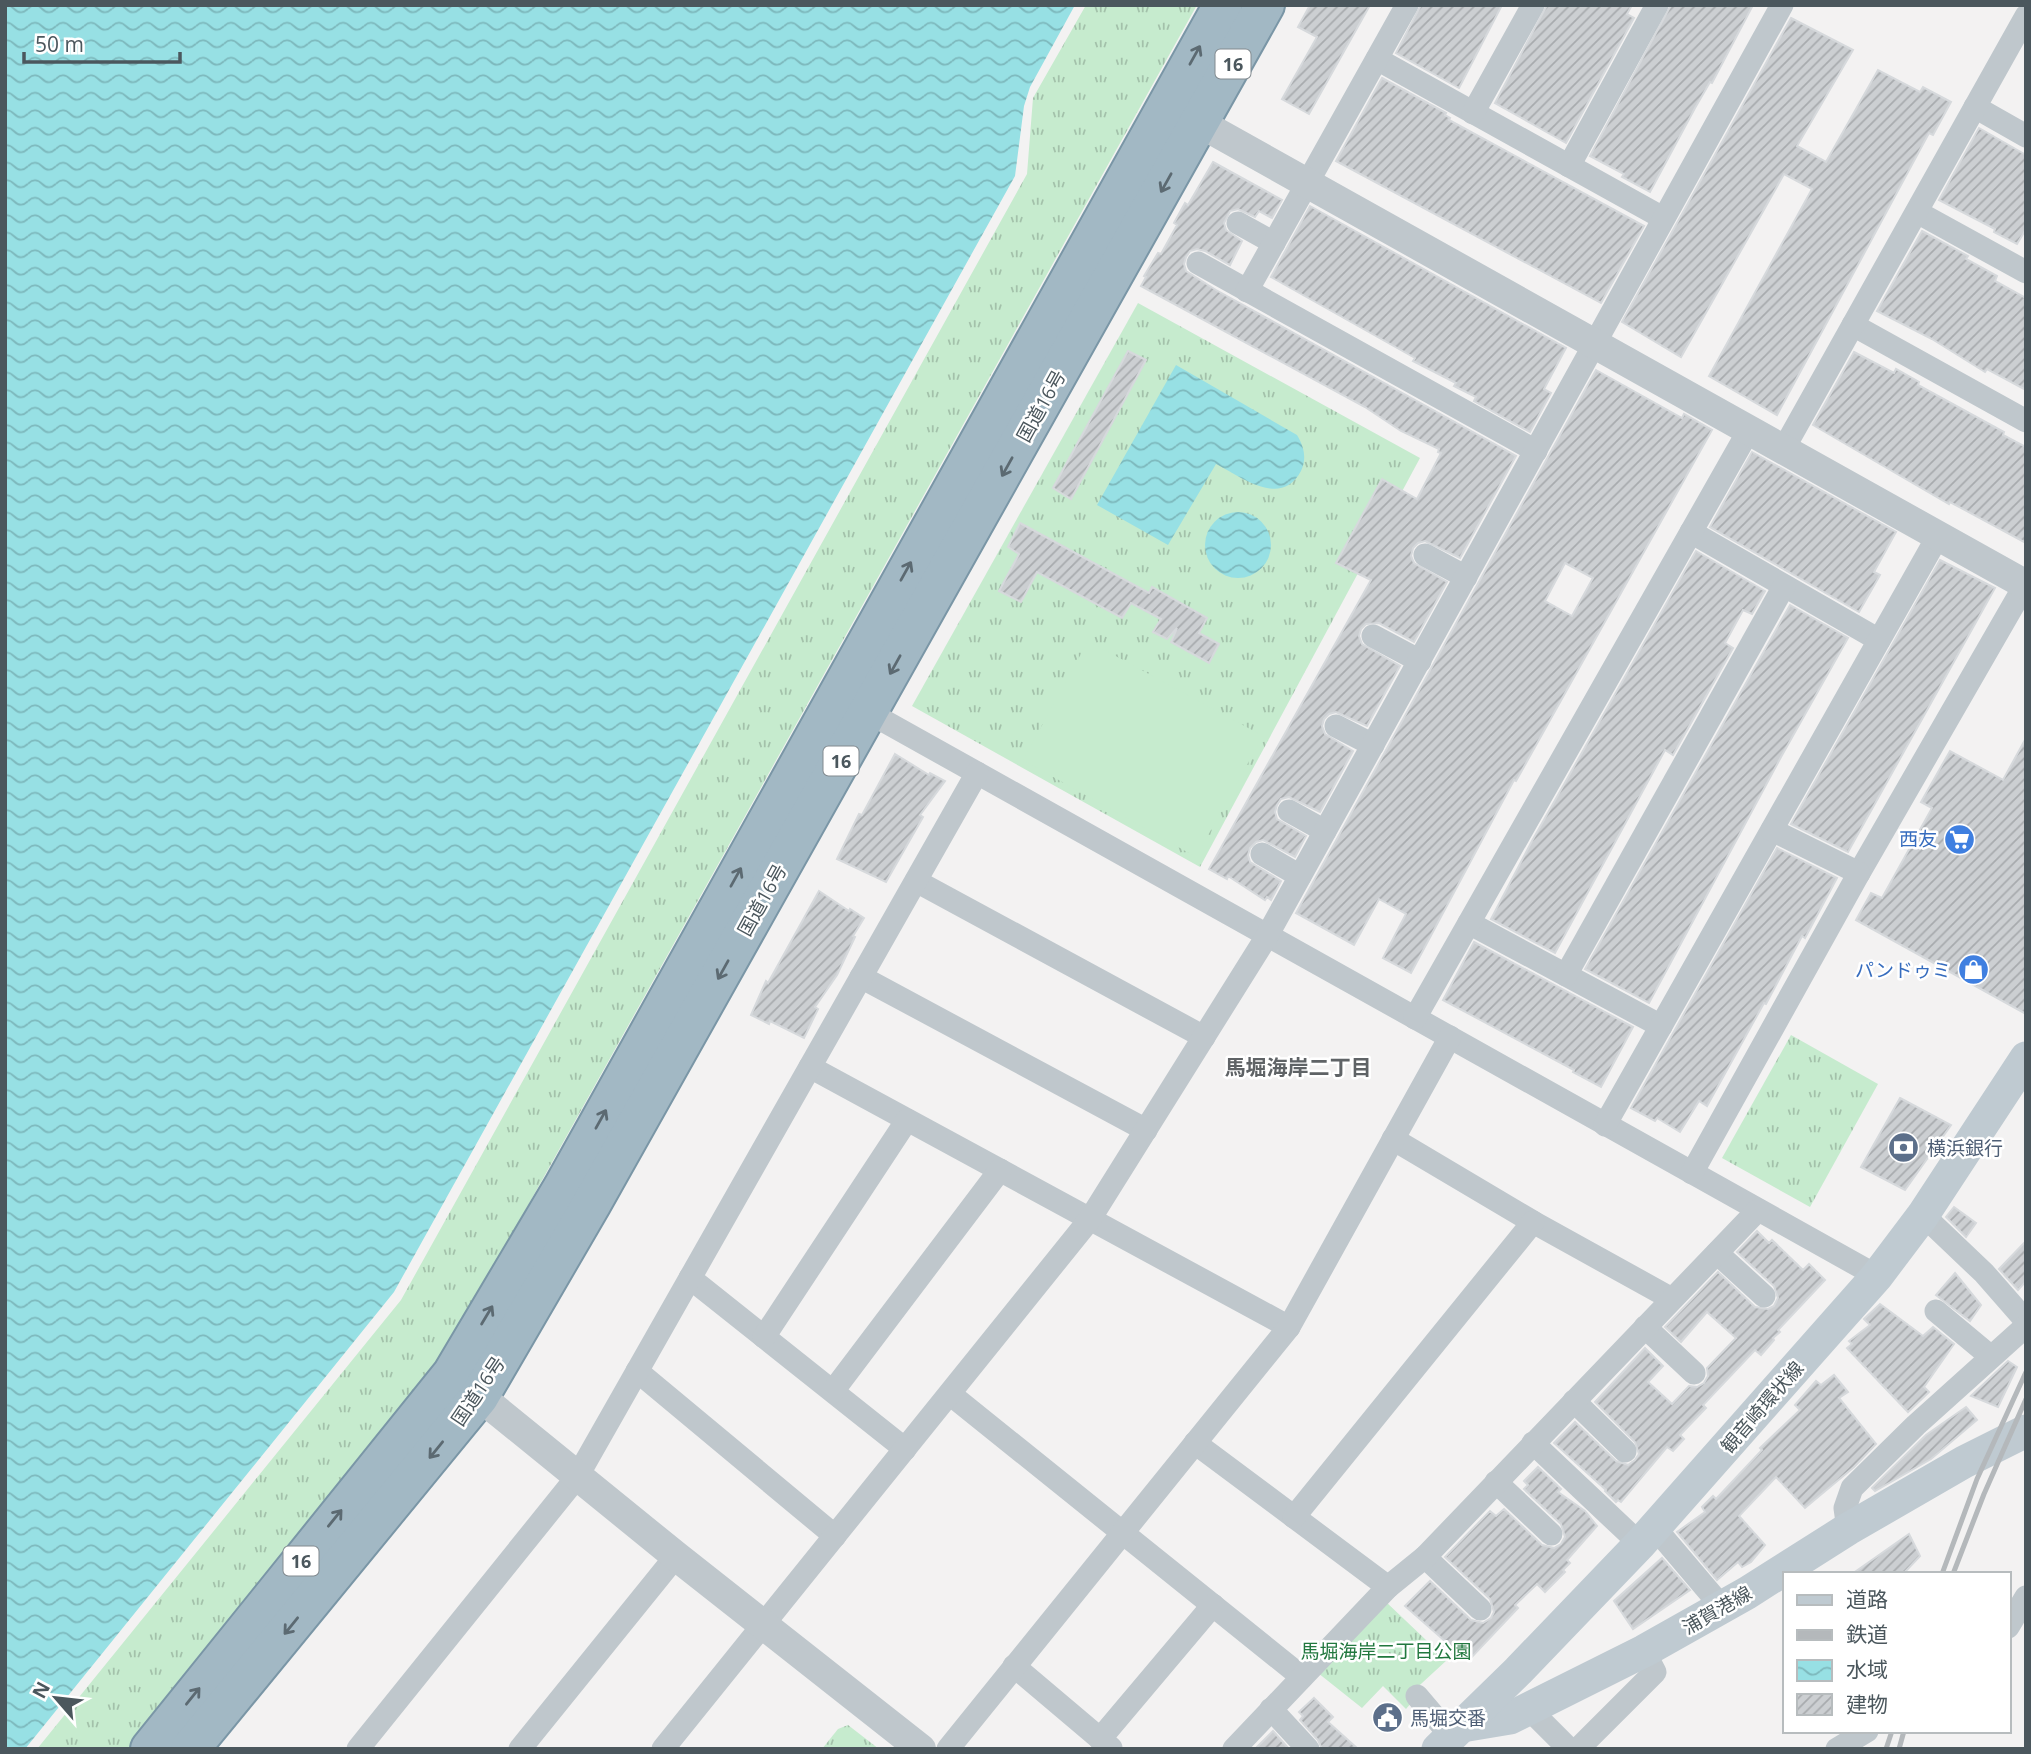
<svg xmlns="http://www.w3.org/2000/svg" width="2031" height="1754" font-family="'Open Sans','Noto Sans JP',sans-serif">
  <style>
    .grass { fill: url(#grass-tufts) }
    .garden { fill: #c6ebce }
    .water { fill: url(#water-waves) }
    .building { fill: url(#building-hatch); stroke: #d6d9dc; stroke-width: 2; fill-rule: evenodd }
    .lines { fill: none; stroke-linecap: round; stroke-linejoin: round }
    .trunk-casing { stroke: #7a96a6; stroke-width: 42 }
    .minor { stroke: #bfc7cc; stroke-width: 23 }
    .tertiary { stroke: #bfc7cc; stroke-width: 30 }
    .secondary { stroke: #bfcad1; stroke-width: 33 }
    .trunk { stroke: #a2b8c4; stroke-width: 38 }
    .rail { stroke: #b4b8bb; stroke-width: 5 }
    .oneway { stroke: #5c6a72 }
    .labels { text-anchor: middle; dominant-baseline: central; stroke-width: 5; stroke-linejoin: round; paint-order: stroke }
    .shield { fill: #fff; stroke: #81898e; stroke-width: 2 }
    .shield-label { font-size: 18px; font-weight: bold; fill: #4b575d }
    .street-label { font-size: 19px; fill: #4b575d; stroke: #fff }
    .shop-label { font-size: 19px; fill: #366cbe; stroke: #fff; text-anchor: end }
    .service-label { font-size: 19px; fill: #4e5e75; stroke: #fff; text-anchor: start }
    .park-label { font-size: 19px; fill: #22783f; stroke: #fff }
    .neighbourhood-label { font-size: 21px; font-weight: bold; fill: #5f6366; stroke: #fff }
  </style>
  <defs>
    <pattern id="grass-tufts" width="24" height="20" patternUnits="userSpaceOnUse" patternTransform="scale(1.75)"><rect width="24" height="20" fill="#c6ebce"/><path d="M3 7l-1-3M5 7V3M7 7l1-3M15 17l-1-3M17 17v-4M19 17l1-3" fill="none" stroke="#a3c1aa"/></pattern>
    <pattern id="water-waves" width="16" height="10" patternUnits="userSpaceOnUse" patternTransform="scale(1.75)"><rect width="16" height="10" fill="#97e0e4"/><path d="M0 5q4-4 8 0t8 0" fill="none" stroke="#7db8bc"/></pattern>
    <pattern id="building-hatch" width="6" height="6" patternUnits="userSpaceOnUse" patternTransform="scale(1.75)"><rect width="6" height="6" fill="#cccfd2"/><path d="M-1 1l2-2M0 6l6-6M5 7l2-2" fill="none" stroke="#a8abae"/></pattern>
  </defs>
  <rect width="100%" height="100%" fill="#f3f2f2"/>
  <g class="grass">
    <polygon points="1086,5 1197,5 439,1365 130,1749 37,1749 401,1300 1027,174 1033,98"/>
    <polygon points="1138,303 1420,458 1200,867 912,706"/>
    <polygon points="1791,1035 1878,1084 1810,1207 1722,1158"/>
    <polygon points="1384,1600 1447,1660 1409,1695 1412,1702 1406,1709 1383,1686 1362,1708 1318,1673"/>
    <polygon points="848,1725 879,1749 822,1749 838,1729"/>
  </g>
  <polygon class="garden" points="1088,641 1263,736 1196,857 1023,760"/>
  <g class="water">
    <polygon points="5,5 1075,5 1030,87 1024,106 1015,176 394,1292 25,1749 5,1749"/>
    <path d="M1176 365 1297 435C1304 447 1307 458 1301 471 1281 509 1240 476 1216 464L1168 545 1097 505Z"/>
    <circle cx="1238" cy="545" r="33"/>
  </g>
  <g class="building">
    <polygon points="1310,5 1370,5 1309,114 1282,99 1317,37 1298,27"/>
    <polygon points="1421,5 1502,5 1459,88 1396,53"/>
    <polygon points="1547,5 1632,5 1627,14 1634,18 1566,143 1495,103"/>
    <polygon points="1671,5 1753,5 1712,83 1710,82 1695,108 1650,192 1622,177 1624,174 1590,156"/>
    <polygon points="1791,18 1853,50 1797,146 1826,162 1878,70 1920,92 1923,87 1951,102 1933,135 1929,133 1777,415 1709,376 1812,189 1784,174 1681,357 1622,322"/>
    <polygon points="1382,78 1446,113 1445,115 1450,118 1449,120 1644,226 1601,303 1336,161"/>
    <polygon points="1979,128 2026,155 2026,229 2017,244 1994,232 1995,229 1939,200"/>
    <polygon points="1213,162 1282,200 1272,218 1259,211 1255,217 1238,209 1230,211 1224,223 1226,230 1242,241 1230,265 1205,251 1197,249 1190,251 1186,257 1184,264 1186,271 1216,290 1516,456 1460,558 1425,541 1418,543 1413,548 1411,556 1414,563 1447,582 1414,642 1379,623 1366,624 1361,629 1359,636 1362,644 1400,666 1367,726 1336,712 1329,714 1324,719 1322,726 1325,734 1353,751 1320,812 1289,797 1281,799 1277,805 1275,812 1277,819 1306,836 1295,857 1263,840 1256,842 1250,848 1248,855 1250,862 1281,881 1271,900 1267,897 1265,900 1228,876 1227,879 1209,869 1371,580 1336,563 1382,479 1417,499 1441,453 1438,452 1439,449 1401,431 1365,407 1141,286 1146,277 1144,276 1158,253 1161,254 1177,225 1174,223 1185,203 1188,205"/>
    <polygon points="1310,206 1566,348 1544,389 1551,393 1530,432 1474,401 1476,397 1454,386 1456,383 1413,361 1415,358 1271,277"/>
    <polygon points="1922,231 1968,256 1966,259 1997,276 1995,281 2026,298 2026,390 1987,369 1985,372 1932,339 1877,311"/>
    <polygon points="1128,351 1146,360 1071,499 1053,488"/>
    <polygon points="1854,352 1894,373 1896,369 1919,382 1918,385 2004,432 2003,435 2026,447 2026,543 1950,502 1949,504 1813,425"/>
    <path d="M1596 370 1682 418 1684 414 1712 430 1516 781 1514 780 1411 973 1383 958 1406 914 1379 899 1354 945 1296 913ZM1565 563 1593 578 1572 616 1545 601Z"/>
    <polygon points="1752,452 1896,532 1874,572 1880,575 1859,612 1710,527"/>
    <polygon points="1020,523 1149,593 1152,587 1207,618 1199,633 1219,644 1209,663 1171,642 1177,628 1167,639 1153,632 1161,619 1131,603 1122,618 1037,572 1021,602 999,591 1019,554 1008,547"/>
    <polygon points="1696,551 1765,591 1752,614 1743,610 1725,643 1733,648 1673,755 1665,750 1555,953 1491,919 1532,841"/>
    <polygon points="1940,560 1995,588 1848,852 1791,824"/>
    <polygon points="1790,605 1848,638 1781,757 1649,1003 1585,969"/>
    <polygon points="2026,738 2026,1014 1856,920 1871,893 1882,898 1932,808 1921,802 1950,751 2003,780"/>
    <polygon points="895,754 929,775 930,773 945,781 920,815 923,817 886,882 837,859 859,814 862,815"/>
    <polygon points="1777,848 1837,878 1805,938 1802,936 1766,1004 1764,1003 1707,1106 1699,1101 1680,1132 1657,1118 1655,1121 1631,1108"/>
    <polygon points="819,891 849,911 850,909 864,918 853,936 855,937 837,975 815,1007 818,1009 804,1038 770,1021 769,1024 751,1015 766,981 768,983"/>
    <polygon points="1474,942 1633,1027 1601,1087 1573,1072 1574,1070 1443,1000"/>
    <polygon points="1900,1098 1951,1125 1905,1190 1861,1167"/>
    <polygon points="1954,1207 1976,1223 1966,1237 1946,1217"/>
    <polygon points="1757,1231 1769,1243 1772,1240 1803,1270 1809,1264 1825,1280 1778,1330 1780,1332 1773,1338 1774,1340 1761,1355 1755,1350 1703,1405 1706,1408 1680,1435 1684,1439 1673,1451 1667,1447 1621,1502 1618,1500 1616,1502 1605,1491 1606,1490 1554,1443 1575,1422 1616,1461 1628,1465 1635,1460 1639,1454 1635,1442 1595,1402 1645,1348 1663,1366 1648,1382 1672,1404 1689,1386 1697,1387 1704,1383 1708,1376 1707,1368 1736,1338 1707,1312 1681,1342 1665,1327 1718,1272 1755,1307 1768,1309 1774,1306 1778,1298 1774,1286 1737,1252"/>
    <polygon points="2026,1241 2026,1281 2018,1290 1999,1269"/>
    <polygon points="1955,1273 1981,1305 1970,1321 1936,1295"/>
    <polygon points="1880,1304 1923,1336 1933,1327 1954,1344 1924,1387 1929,1392 1908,1412 1847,1348 1852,1344 1849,1341 1870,1325 1864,1319"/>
    <polygon points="2008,1361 2017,1367 1998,1407 1971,1396"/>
    <polygon points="1834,1375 1848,1392 1839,1398 1876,1444 1854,1467 1805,1508 1776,1477 1739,1516 1765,1545 1751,1562 1742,1567 1738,1562 1717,1580 1677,1532 1705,1512 1702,1507 1713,1496 1716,1499 1762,1450 1760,1448 1800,1410 1795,1405 1816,1381 1821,1385"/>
    <polygon points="1966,1407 1977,1420 1931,1459 1875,1491 1872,1488 1926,1435"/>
    <polygon points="1538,1467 1561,1489 1558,1492 1585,1511 1597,1526 1567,1560 1570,1563 1563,1570 1565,1572 1545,1592 1537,1584 1515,1605 1518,1608 1469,1660 1463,1656 1458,1659 1443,1645 1446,1642 1405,1606 1430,1581 1471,1620 1483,1623 1491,1618 1494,1612 1490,1599 1445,1557 1490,1511 1496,1516 1504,1509 1542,1545 1554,1548 1561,1544 1565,1537 1561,1524 1524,1489 1528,1485 1524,1481"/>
    <polygon points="1909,1534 1920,1556 1903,1574 1852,1574"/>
    <polygon points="1662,1558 1690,1590 1633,1629 1614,1601"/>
    <polygon points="1314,1698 1333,1717 1328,1722 1358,1749 1322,1749 1318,1740 1300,1720 1303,1716 1299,1712"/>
    <polygon points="1273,1731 1289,1749 1255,1749"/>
  </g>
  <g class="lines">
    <defs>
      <g id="trunk">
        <polyline points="150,1749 452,1374 563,1187 1223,5"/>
        <polyline points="190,1749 479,1397 592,1203 1265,5"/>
      </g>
    </defs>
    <use href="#trunk" class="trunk-casing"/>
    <g class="minor">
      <polyline points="1377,59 1663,218"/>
      <polyline points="1975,107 2026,136"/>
      <polyline points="1473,113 1533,5"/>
      <polyline points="1569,166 1657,5"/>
      <polyline points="1917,212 2026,272"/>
      <polyline points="1238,223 1274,243"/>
      <polyline points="1198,263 1536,451"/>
      <polyline points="1247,291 1407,5"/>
      <polyline points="1853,325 2026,421"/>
      <polyline points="1783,450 2026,16"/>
      <polyline points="1691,532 1879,640"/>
      <polyline points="1425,555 1466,577"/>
      <polyline points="1373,636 1420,661"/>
      <polyline points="859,707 1877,1276"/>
      <polyline points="1336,726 1373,745"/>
      <polyline points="1289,811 1325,831"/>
      <polyline points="1262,854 1300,876"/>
      <polyline points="1859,873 2025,585"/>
      <polyline points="916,881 1204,1037"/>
      <polyline points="1469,923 1661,1026"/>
      <polyline points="1566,975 1784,586"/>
      <polyline points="861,977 1146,1130"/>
      <polyline points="1415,1018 1749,430"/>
      <polyline points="810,1067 1289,1327"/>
      <polyline points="1605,1125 1938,536"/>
      <polyline points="1393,1139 1533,1222 1672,1299"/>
      <polyline points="1692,1173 1859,873 1772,830"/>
      <polyline points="1923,1215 1984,1273 2026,1321"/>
      <polyline points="1717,1253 1764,1296"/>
      <polyline points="690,1278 905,1449"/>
      <polyline points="1936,1311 1990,1356"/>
      <polyline points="1645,1327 1694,1373"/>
      <polyline points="764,1337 907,1120"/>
      <polyline points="637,1371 835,1536"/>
      <polyline points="833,1391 1000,1170"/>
      <polyline points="950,1394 1302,1677"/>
      <polyline points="1574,1401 1625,1451"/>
      <polyline points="1195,1443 1388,1587"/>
      <polyline points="1533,1443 1640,1544"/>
      <polyline points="1496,1482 1551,1534"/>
      <polyline points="1294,1517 1533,1222"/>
      <polyline points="1655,1528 1722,1607"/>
      <polyline points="1848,1529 1845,1508 1852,1488 1916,1425 2026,1326"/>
      <polyline points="1425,1557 1480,1609"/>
      <polyline points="2008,1627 2026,1597"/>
      <polyline points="1014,1666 1111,1748"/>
      <polyline points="1417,1696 1451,1736"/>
      <polyline points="1271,1709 1308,1749"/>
      <polyline points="1529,1709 1569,1749"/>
      <polyline points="1100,1739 1213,1605"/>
      <polyline points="358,1749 577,1477 977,773"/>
      <polyline points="520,1749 676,1556"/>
      <polyline points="663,1749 1090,1219 1267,936 1782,5"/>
      <polyline points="948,1749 1289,1327 1450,1037"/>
      <polyline points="1234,1749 1388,1587 1425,1557 1758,1210"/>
      <polyline points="1578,1749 1655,1672 1644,1651"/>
      <polyline points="1837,1749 1867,1731"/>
    </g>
    <g class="tertiary">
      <polyline points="1180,112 2026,585"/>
      <polyline points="463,1383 676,1556 921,1749"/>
    </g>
    <g class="secondary">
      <polyline points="1462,1726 1510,1718 1644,1651 1747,1593 1848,1529 1964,1462 2026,1431"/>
      <polyline points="1438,1749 1518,1671 1640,1544 1877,1276 1923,1215 2026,1058"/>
    </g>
    <use href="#trunk" class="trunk"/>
    <g class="rail">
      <polyline points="1942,1574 1977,1479 2026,1372"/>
      <polyline points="1953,1574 1984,1494 2026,1399"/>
      <polyline points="1886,1749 1892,1731"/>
      <polyline points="1899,1749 1904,1731"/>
    </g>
  </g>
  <defs><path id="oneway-shaft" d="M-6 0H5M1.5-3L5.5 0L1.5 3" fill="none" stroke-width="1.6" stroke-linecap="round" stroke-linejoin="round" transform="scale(1.75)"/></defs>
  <g class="oneway">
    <use href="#oneway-shaft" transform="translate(1195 55) rotate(-61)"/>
    <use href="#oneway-shaft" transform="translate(1166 183) rotate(119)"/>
    <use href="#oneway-shaft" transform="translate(1007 467) rotate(119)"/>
    <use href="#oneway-shaft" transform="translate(906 571) rotate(-61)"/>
    <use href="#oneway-shaft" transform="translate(895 665) rotate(119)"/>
    <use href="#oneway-shaft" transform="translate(736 877) rotate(-61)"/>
    <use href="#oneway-shaft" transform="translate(723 970) rotate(119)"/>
    <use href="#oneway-shaft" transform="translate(601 1119) rotate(-61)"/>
    <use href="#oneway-shaft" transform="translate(487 1315) rotate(-59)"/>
    <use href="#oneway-shaft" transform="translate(436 1450) rotate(129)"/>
    <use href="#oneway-shaft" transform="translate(335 1518) rotate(-51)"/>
    <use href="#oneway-shaft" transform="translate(291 1626) rotate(129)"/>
    <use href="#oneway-shaft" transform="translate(193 1696) rotate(-51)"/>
  </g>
  <defs>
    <symbol id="supermarket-disc" viewBox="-11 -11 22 22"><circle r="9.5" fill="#3f7fe0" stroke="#fff"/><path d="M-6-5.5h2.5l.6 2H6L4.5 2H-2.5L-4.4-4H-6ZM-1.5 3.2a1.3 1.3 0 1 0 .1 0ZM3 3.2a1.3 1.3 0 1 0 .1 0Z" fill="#fff"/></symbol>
    <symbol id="shop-disc" viewBox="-11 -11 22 22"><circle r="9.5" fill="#3f7fe0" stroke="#fff"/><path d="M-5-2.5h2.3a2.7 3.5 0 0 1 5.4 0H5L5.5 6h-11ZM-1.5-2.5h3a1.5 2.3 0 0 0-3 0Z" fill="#fff"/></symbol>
    <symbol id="bank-disc" viewBox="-11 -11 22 22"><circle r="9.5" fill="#5c6f8a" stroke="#fff"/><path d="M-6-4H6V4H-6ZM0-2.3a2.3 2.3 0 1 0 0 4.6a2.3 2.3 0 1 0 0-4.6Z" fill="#fff"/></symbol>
    <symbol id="civic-disc" viewBox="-11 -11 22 22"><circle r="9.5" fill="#5c6f8a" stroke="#fff"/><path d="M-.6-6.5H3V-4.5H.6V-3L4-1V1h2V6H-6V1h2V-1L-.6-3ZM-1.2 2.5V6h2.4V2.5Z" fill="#fff"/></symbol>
  </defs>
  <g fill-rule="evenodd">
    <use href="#supermarket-disc" x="1942" y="822" width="35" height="35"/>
    <use href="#shop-disc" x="1956" y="952" width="35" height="35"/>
    <use href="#bank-disc" x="1886" y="1130" width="35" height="35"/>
    <use href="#civic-disc" x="1370" y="1700" width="35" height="35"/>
  </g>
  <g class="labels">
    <g class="shield">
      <rect x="1215.5" y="49.5" width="35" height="29" rx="5"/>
      <rect x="823.5" y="746.5" width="35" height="29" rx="5"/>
      <rect x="283.5" y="1546.5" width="35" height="29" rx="5"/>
    </g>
    <g class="shield-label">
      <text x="1233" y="64">16</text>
      <text x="841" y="761">16</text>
      <text x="301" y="1561">16</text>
    </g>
    <g class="street-label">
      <text transform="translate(1041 406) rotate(-61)">国道16号</text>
      <text transform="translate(762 900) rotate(-61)">国道16号</text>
      <text transform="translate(478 1391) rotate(-56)">国道16号</text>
      <text transform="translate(1762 1407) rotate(-49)">観音崎環状線</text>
      <text transform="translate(1717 1610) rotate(-30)">浦賀港線</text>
    </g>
    <g class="shop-label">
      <text x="1937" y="839">西友</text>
      <text x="1951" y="970">パンドゥミ</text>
    </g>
    <g class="service-label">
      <text x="1927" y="1148">横浜銀行</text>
      <text x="1410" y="1718">馬堀交番</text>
    </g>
    <g class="park-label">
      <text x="1386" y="1651">馬堀海岸二丁目公園</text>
    </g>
    <g class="neighbourhood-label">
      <text x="1298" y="1067">馬堀海岸二丁目</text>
    </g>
  </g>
  <rect width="2031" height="1754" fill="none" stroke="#4b575d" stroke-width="14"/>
  <rect x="1783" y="1572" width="228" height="161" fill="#ffffff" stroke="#b7bcbe" stroke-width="2"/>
  <rect x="1797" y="1595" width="35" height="10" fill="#bfcad1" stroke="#b7bcbe" stroke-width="2"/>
  <text x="1846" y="1607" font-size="21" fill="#4b575d">道路</text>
  <rect x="1797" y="1630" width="35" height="10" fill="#b4b8bb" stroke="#b7bcbe" stroke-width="2"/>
  <text x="1846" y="1642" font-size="21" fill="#4b575d">鉄道</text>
  <rect x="1797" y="1660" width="35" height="21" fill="url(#water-waves)" stroke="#b7bcbe" stroke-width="2"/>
  <text x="1846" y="1677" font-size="21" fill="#4b575d">水域</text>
  <rect x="1797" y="1694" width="35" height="21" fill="url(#building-hatch)" stroke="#b7bcbe" stroke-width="2"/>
  <text x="1846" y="1712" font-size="21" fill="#4b575d">建物</text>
  <g transform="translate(56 1698) rotate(298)" stroke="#ffffff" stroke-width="5" paint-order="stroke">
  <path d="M0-5L12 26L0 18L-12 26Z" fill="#4b575d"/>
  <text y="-10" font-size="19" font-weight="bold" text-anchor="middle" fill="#4b575d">N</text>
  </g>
  <path d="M24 52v10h156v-10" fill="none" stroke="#4b575d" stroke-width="3.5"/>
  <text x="35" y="52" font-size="21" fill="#4b575d" stroke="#ffffff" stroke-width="5" paint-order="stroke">50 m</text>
</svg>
